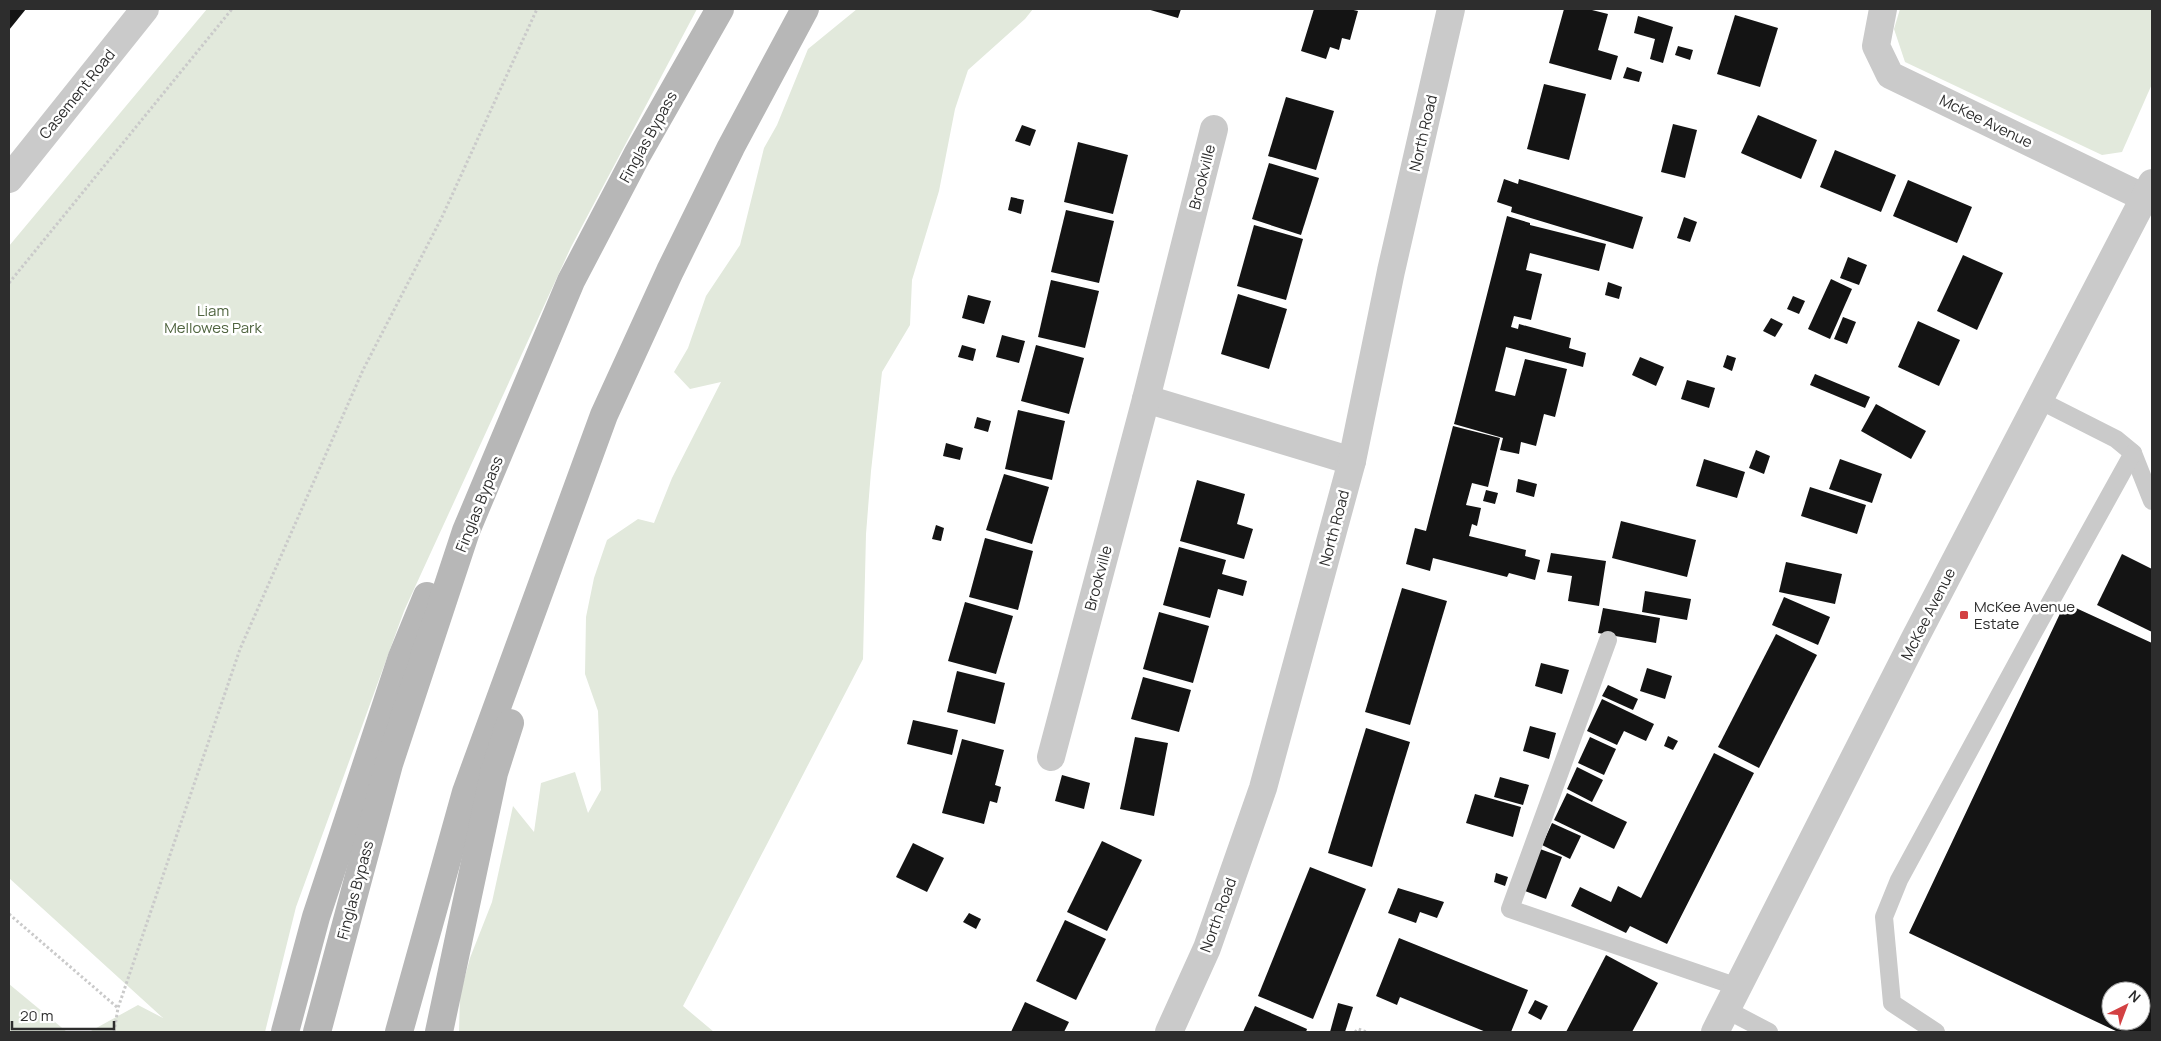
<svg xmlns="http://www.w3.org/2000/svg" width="2161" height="1041" font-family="Manrope,sans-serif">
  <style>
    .green { fill: #e2e9dc }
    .building { fill: #141414; fill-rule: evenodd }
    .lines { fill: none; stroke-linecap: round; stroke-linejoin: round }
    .path { stroke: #cacaca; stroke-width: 3; stroke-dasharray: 2.5 2.5; stroke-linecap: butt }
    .lane { stroke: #cacaca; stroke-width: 18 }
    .street { stroke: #cacaca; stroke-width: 28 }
    .secondary { stroke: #b7b7b7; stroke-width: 28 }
    .poi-dot { fill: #d34143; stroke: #fff; stroke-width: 2 }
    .labels { text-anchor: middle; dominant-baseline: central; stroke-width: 5; stroke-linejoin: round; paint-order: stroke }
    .street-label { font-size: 15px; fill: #2d2d2d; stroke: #fff }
    .park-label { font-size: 15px; fill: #4f643f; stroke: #fff }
    .poi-label { font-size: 15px; fill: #2d2d2d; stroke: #fff; text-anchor: start }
  </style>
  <rect width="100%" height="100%" fill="#fff"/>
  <g class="green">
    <polygon points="207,9 697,9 571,247 404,611 296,907 265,1032 89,1032 138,1005 163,1018 9,878 9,246"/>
    <polygon points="857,9 1033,9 1025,19 968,70 955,109 939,191 912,280 910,325 882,372 871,471 866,534 863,659 683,1006 714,1032 459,1032 460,995 470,958 492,902 513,806 534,832 541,783 575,772 588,813 601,790 598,711 585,674 586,617 594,578 607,540 638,519 654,523 672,478 721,382 690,389 674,372 688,348 706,296 740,245 764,148 777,125 808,49"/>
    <polygon points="1900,9 2152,9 2152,84 2122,152 2102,155 1905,62 1894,29"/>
    <polygon points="9,984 67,1032 9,1032"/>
  </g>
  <g class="building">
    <polygon points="9,9 26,9 9,30"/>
    <polygon points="1147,9 1181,9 1178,18"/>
    <polygon points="1314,9 1349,9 1358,11 1350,40 1342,38 1339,50 1330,47 1326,59 1301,51"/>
    <polygon points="1564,9 1588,9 1608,14 1598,50 1618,56 1611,80 1549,63"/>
    <polygon points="1735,15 1778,28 1760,87 1717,74"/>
    <polygon points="1638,16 1673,27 1663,63 1650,59 1655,39 1634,33"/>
    <polygon points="1678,46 1693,50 1690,60 1675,55"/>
    <polygon points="1627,67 1642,72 1639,82 1623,78"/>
    <polygon points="1544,84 1586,94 1569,160 1527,149"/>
    <polygon points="1286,97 1334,111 1316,170 1268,156"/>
    <polygon points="1758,115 1817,140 1801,179 1741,153"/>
    <polygon points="1673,124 1697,130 1685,178 1661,172"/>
    <polygon points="1022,125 1036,130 1030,146 1015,141"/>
    <polygon points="1078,142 1128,155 1113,214 1064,202"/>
    <polygon points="1835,150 1896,175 1881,212 1820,187"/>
    <polygon points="1269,163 1319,178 1301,235 1252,219"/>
    <polygon points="1504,179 1518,184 1519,179 1643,217 1633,249 1511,212 1512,207 1497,202"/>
    <polygon points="1908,180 1972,207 1957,243 1893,216"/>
    <polygon points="1011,197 1024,200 1021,214 1008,210"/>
    <polygon points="1066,210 1114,221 1099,283 1051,272"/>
    <polygon points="1507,216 1530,223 1530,225 1606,244 1599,271 1530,253 1526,270 1542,274 1531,320 1514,316 1511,327 1518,329 1519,324 1571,338 1569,348 1586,353 1583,367 1506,347 1495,391 1515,396 1525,359 1567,369 1555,417 1544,414 1536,446 1521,442 1519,454 1500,450 1503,438 1454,424"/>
    <polygon points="1684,217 1697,222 1690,242 1677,238"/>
    <polygon points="1254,225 1303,239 1286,300 1237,286"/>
    <polygon points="1963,255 2003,273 1977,330 1937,311"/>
    <polygon points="1848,257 1867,265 1859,285 1840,278"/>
    <polygon points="1831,279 1852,289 1830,339 1808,329"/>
    <polygon points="1051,280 1099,291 1085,348 1038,337"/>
    <polygon points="1608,282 1622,287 1619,299 1605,295"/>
    <polygon points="1238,294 1287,309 1269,369 1221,354"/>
    <polygon points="968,295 991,301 984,324 962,318"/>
    <polygon points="1793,296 1805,301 1799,314 1787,309"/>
    <polygon points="1843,317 1856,322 1847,344 1834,339"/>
    <polygon points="1771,318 1783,324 1775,337 1763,331"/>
    <polygon points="1918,321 1960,340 1939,386 1898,367"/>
    <polygon points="1002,335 1025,341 1019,363 996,357"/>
    <polygon points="962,345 976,349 973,361 958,357"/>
    <polygon points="1036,345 1084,358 1069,414 1021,401"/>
    <polygon points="1727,355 1736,358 1732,371 1723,367"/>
    <polygon points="1640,357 1664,367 1656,386 1632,375"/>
    <polygon points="1815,374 1870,397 1865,408 1810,385"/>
    <polygon points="1687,380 1715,388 1709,408 1681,399"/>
    <polygon points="1876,404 1926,431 1911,459 1861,431"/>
    <polygon points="1018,410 1065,421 1052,480 1005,469"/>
    <polygon points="977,417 991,421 988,432 974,428"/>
    <polygon points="1453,426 1500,438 1488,487 1472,483 1466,505 1481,508 1477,526 1472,524 1469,536 1526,550 1525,556 1540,560 1535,580 1509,573 1507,577 1433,558 1430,571 1406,564 1415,528 1426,531"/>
    <polygon points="946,443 963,448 960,460 943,456"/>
    <polygon points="1756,450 1770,456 1764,474 1749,468"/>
    <polygon points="1704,459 1745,472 1737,498 1696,486"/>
    <polygon points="1840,459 1882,474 1872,503 1829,489"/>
    <polygon points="1004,474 1049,487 1032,544 986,530"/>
    <polygon points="1518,479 1537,484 1534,497 1516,492"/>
    <polygon points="1197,480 1245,494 1237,524 1253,529 1244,559 1180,541"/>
    <polygon points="1810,487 1866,505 1857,534 1801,516"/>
    <polygon points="1486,490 1498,493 1495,504 1483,501"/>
    <polygon points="1621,521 1696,540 1687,577 1612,558"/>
    <polygon points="936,525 944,528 941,541 932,539"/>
    <polygon points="985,538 1033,551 1018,610 969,597"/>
    <polygon points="1179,547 1226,560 1222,574 1247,581 1243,596 1218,589 1210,618 1163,605"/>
    <polygon points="1551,553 1606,561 1599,606 1568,601 1572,576 1547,572"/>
    <polygon points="2122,554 2152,569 2152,632 2097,605"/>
    <polygon points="1786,562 1842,574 1835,604 1779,592"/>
    <polygon points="1402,588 1447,601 1410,725 1365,712"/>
    <polygon points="1645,591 1691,599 1687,620 1642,612"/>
    <polygon points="1784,597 1830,617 1818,645 1772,625"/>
    <polygon points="965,602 1013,616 996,674 948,661"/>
    <path d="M2065 603 2152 643V1032H2118L1909 933ZM2111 991H2141V1021H2111Z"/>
    <polygon points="1603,608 1660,618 1656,643 1598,633"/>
    <polygon points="1159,612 1209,626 1193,683 1143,669"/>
    <polygon points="1776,634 1817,655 1759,768 1718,747"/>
    <polygon points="1541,663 1569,670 1562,694 1535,686"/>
    <polygon points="1647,668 1672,676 1665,699 1640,691"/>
    <polygon points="957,671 1005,683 995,724 947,712"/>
    <polygon points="1143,677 1191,690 1179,732 1131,719"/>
    <polygon points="1608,685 1638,699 1633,710 1602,696"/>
    <polygon points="1602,699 1654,724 1646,741 1624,731 1617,745 1587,731"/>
    <polygon points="913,720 958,730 952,755 907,744"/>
    <polygon points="1530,726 1556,733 1549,759 1523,751"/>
    <polygon points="1366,728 1410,742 1372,867 1328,853"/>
    <polygon points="1668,736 1678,741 1673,750 1664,746"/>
    <polygon points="1135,737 1168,743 1154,816 1120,809"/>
    <polygon points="1590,737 1616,749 1604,775 1578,763"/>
    <polygon points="962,739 1004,750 995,785 1001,787 997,803 990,801 984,824 942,813"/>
    <polygon points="1714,753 1754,773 1667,944 1630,926 1626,933 1571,906 1580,887 1611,902 1618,886 1641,898"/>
    <polygon points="1577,767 1603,780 1592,802 1567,789"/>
    <polygon points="1062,775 1090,783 1084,809 1055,801"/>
    <polygon points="1500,777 1529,785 1523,805 1494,797"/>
    <polygon points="1567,793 1627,822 1614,849 1554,820"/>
    <polygon points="1475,794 1521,807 1513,837 1466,823"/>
    <polygon points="1552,823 1581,836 1570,859 1542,845"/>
    <polygon points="1102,841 1142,860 1107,931 1067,912"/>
    <polygon points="913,843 944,858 927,892 896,877"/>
    <polygon points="1540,849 1562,857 1546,899 1525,891"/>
    <polygon points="1310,867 1366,889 1313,1019 1258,996"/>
    <polygon points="1496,873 1508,877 1505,886 1494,882"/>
    <polygon points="1398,888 1444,902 1437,918 1420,912 1416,923 1388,913"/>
    <polygon points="969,913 981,919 976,929 963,922"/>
    <polygon points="1065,920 1106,939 1076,1000 1036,981"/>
    <polygon points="1399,938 1528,990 1511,1032 1486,1032 1400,997 1397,1005 1376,996"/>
    <polygon points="1606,955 1658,983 1646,1006 1632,1032 1566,1032"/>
    <polygon points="1535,1000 1548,1006 1541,1020 1528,1013"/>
    <polygon points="1025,1002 1069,1022 1064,1032 1011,1032"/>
    <polygon points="1338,1003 1353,1007 1345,1032 1330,1032"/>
    <polygon points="1255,1006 1307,1029 1306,1032 1243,1032"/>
  </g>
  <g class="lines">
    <g class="path">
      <polyline points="9,283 232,9"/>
      <polyline points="9,914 118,1008"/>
      <polyline points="114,1032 118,1008 240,649 363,370 442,217 537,9"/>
      <polyline points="1355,1032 1358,1029 1367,1032"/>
    </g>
    <g class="lane">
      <polyline points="2039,400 2116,439 2133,453 2152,501"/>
      <polyline points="1608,640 1510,909 1738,987"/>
      <polyline points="1727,1010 1769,1032"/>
      <polyline points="1936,1032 1892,1003 1884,917 1899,880 2031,637 2133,453"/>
    </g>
    <g class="street">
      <polyline points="1883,9 1876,46 1890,75 2145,198"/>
      <polyline points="9,179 145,9"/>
      <polyline points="1146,399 1352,461"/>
      <polyline points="1051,757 1146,399 1214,129"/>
      <polyline points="1169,1032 1207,948 1263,788 1352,461 1391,271 1451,9"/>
      <polyline points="1715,1032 1914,640 2152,183"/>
    </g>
    <g class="secondary">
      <polyline points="285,1032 316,917 402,657 427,596"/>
      <polyline points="317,1032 389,764 466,531 571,281 637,155 720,9"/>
      <polyline points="399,1032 466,792 604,415 670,271 731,147 805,9"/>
      <polyline points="439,1032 494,773 510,723"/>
    </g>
  </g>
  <rect class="poi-dot" x="1959" y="610" width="10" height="10" rx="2.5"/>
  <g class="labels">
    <g class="street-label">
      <text transform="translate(77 94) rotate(-51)">Casement Road</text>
      <text transform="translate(1986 121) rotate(26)">McKee Avenue</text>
      <text transform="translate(1423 133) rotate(-77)">North Road</text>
      <text transform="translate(648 137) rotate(-61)">Finglas Bypass</text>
      <text transform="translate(1202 177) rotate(-76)">Brookville</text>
      <text transform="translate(479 504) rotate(-68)">Finglas Bypass</text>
      <text transform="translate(1334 528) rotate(-75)">North Road</text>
      <text transform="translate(1098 578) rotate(-75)">Brookville</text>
      <text transform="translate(1928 614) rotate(-63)">McKee Avenue</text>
      <text transform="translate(355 890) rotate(-75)">Finglas Bypass</text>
      <text transform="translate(1218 915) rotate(-70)">North Road</text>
    </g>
    <g class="park-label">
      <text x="213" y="310">Liam<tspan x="213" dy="17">Mellowes Park</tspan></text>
    </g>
    <g class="poi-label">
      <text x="1974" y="606">McKee Avenue<tspan x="1974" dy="17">Estate</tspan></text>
    </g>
  </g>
  <rect width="2161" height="1041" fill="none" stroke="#2d2d2d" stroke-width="20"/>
  <g transform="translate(2126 1006) rotate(42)"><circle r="24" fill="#ffffff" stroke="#ababab"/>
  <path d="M0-4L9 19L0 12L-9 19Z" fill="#d34143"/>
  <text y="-8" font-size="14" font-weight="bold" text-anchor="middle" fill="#2d2d2d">N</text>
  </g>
  <path d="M12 1021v8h102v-8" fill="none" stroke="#2d2d2d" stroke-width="2.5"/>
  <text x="20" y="1021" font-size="15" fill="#2d2d2d" stroke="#ffffff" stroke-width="4" paint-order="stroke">20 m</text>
</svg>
